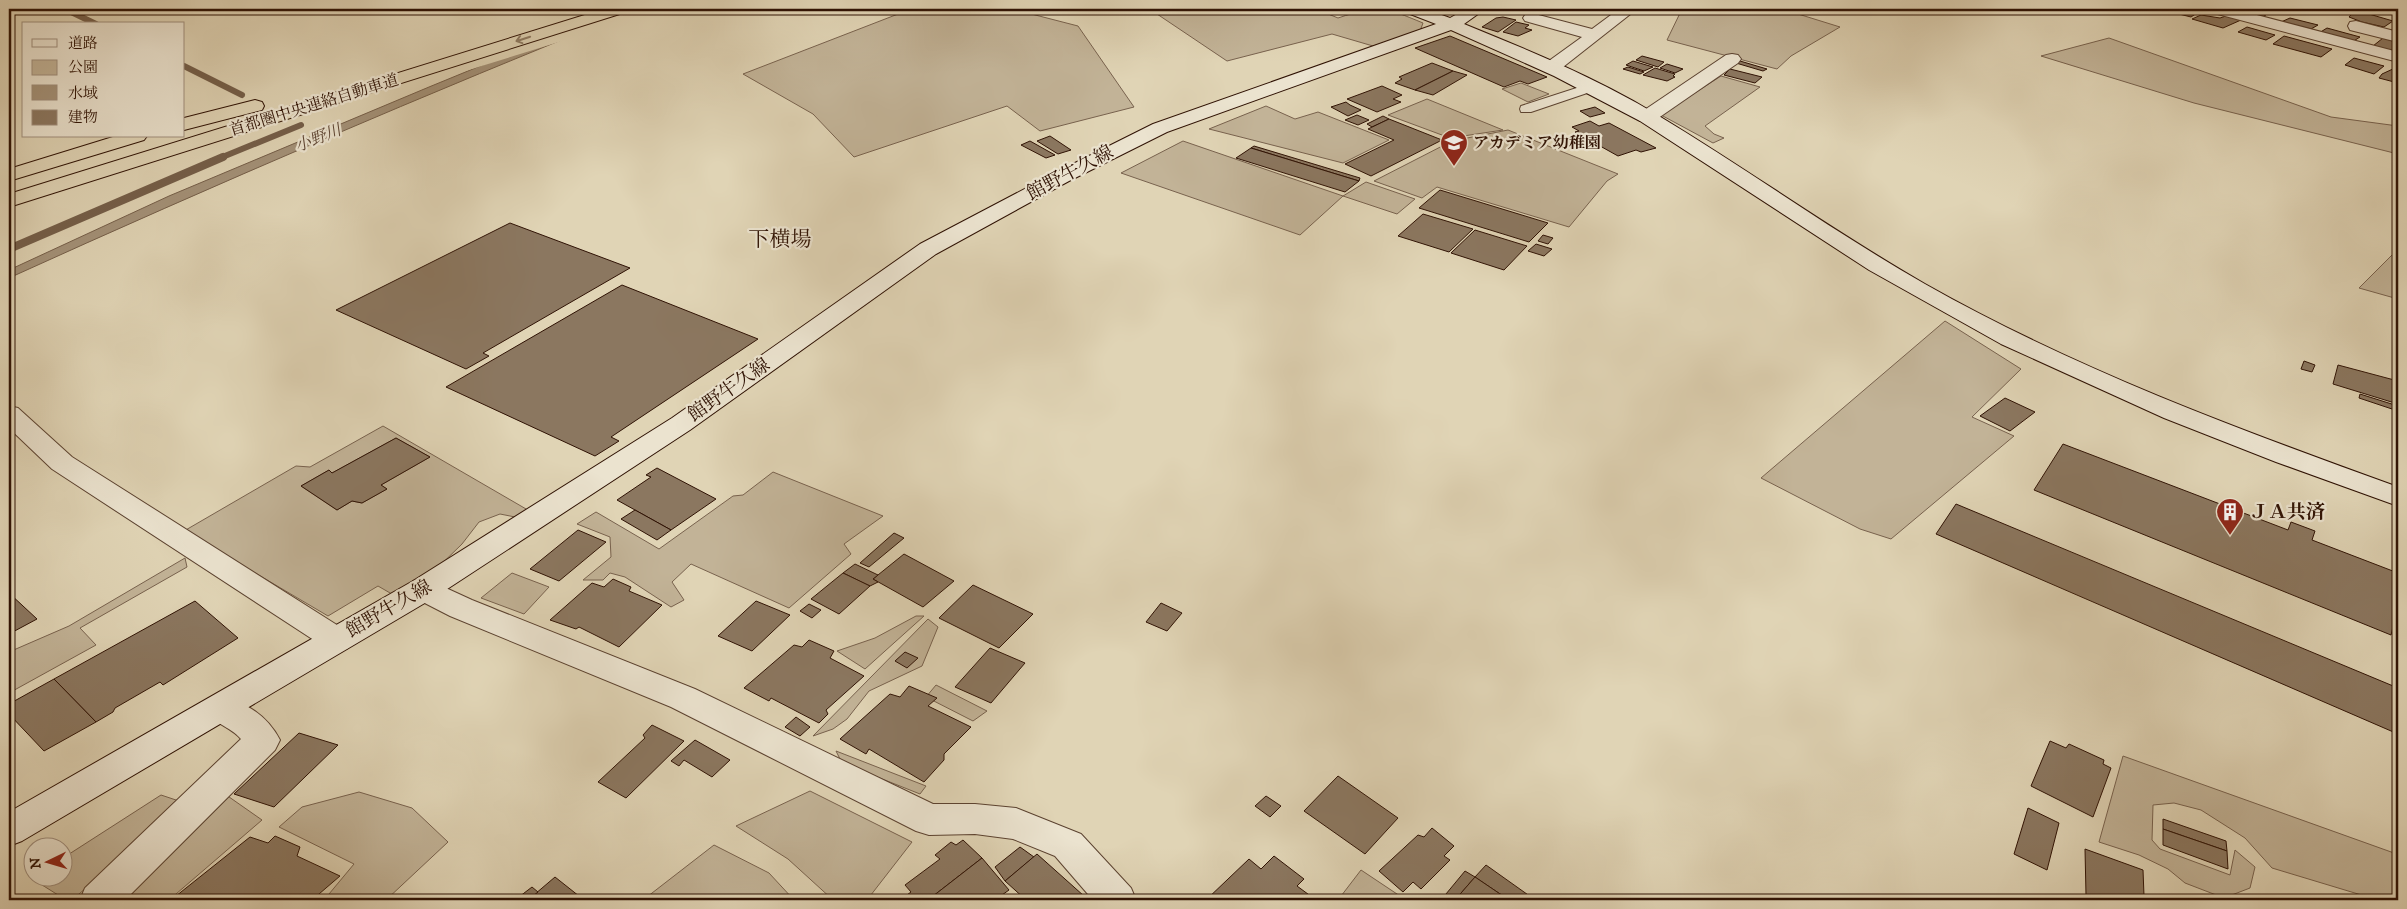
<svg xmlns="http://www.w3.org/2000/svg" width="2407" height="909" font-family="'IM FELL DW Pica','Noto Serif JP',serif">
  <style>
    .green { fill: #c2b397; stroke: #78624e; fill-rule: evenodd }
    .water { fill: #a49279; stroke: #755f4a }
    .pier { fill: #e0d4b5 }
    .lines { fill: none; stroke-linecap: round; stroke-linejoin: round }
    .stream-far1 { stroke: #755f4a; stroke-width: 6 }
    .stream { stroke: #755f4a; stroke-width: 8 }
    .building { fill: #8b7760; stroke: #2f1204 }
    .lane-casing { stroke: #5b4230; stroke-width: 2 }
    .street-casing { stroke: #5b4230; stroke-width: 2 }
    .secondary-casing { stroke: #2f1204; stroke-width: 2 }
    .highway-casing { stroke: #2f1204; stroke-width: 2 }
    .lane { fill: #ebe3cf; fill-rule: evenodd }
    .street { fill: #ebe3cf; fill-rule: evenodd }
    .secondary { fill: #ebe3cf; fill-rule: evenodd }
    .highway { fill: #e0d4b5; fill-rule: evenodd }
    .oneway { stroke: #907d65 }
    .labels { text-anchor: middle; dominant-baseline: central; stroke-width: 4.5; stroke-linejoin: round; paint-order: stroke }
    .far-street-label { font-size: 16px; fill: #2f1204; stroke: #ebe3cf }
    .far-water-label { font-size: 16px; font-style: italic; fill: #5e4533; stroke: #ebe3cf }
    .far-poi-label { font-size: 16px; font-weight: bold; fill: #2f1204; stroke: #ebe3cf; text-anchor: start }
    .street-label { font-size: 19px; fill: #2f1204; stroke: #ebe3cf }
    .poi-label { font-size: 19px; font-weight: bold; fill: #2f1204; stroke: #ebe3cf; text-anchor: start }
    .quarter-label { font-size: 21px; fill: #2f1204; stroke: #ebe3cf }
  </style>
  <rect width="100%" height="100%" fill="#e0d4b5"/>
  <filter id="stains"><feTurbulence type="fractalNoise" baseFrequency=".004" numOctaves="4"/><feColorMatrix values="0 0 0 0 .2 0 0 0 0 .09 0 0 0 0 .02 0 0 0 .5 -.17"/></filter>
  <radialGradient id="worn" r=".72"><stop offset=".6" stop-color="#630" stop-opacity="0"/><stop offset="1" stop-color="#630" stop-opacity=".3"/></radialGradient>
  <g class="green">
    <polygon points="911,9 1012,9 1078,26 1134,107 1040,131 1007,106 854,157 813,114 743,74"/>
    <path d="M1168 9H1316L1338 18C1380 4 1384 7 1423 23L1420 31 1373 46 1332 34 1227 61 1157 14Z"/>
    <polygon points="1682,9 1782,9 1840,27 1791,56 1777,69 1667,40"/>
    <polygon points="2109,38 2331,117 2398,126 2398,154 2194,103 2041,56"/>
    <polygon points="1721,76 1760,87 1705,126 1714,134 1724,138 1713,143 1661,115"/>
    <polygon points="1521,83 1549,94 1528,102 1502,89"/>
    <polygon points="1427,99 1503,130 1450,138 1388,115"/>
    <polygon points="1266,106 1295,119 1318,112 1389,140 1343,163 1209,129"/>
    <polygon points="1508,130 1618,174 1607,181 1569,227 1437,187 1422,198 1374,181 1452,141"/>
    <polygon points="1183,141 1343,196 1366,182 1415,199 1397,214 1343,196 1300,235 1121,173"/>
    <polygon points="2398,249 2398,299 2359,288"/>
    <polygon points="1945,321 2021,369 1972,417 2014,436 1891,539 1860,529 1761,478"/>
    <path d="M383 426 533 513 525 519 500 514 479 522 462 544 426 579 397 597 378 586 328 616 184 531 296 466 310 467ZM396 438 430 457 381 485 387 489 362 503 352 501 337 510 301 486 329 470 332 473Z"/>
    <polygon points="773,472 883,516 844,544 851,554 789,608 691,564 672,582 684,600 671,607 625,577 610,573 603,580 583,580 611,557 610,537 577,524 596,512 659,549 733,496 743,495"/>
    <polygon points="185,558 187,567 80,628 96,645 9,693 9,652 69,626"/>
    <polygon points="512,573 549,587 524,614 481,598"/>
    <polygon points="916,616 924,616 865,669 837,651 875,638"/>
    <polygon points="928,619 938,627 922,666 869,691 847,719 833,729 813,736"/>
    <polygon points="936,685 987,711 973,721 926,697"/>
    <polygon points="836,751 926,786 920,794 842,763"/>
    <polygon points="2123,756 2394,853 2395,900 2378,900 2272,868 2245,838 2201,810 2174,803 2153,805 2152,840 2160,849 2230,875 2235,850 2255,867 2250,888 2224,898 2185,883 2168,869 2139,855 2099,842"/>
    <polygon points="810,791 912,842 867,900 833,900 788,859 736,826"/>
    <polygon points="222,792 262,820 169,900 111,900"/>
    <polygon points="359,792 412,808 448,842 386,900 324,900 354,864 279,827 302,807"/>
    <polygon points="161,795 185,803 72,900 66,900 31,878 62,876 63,858"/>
    <polygon points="714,845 769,873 794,900 643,900"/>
    <polygon points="1361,870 1406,900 1338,900"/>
  </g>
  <path class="water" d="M638 9C426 94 216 184 9 278V270L169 196 429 87 485 64Z"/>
  <polygon class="pier" points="617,9 640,9 575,37 446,77"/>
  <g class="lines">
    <g class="stream-far1">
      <polyline points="65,9 96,24"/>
      <polyline points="184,66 242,95"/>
      <polyline points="220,158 301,125"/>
    </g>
    <polyline class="stream" points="9,249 223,157"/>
  </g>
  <g class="building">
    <polygon points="2186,9 2191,9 2200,11 2191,17 2179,14"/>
    <polygon points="2234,9 2262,9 2271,11 2263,17 2238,12 2240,10"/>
    <polygon points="2307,9 2334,9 2328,14"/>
    <polygon points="2355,10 2369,14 2393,21 2384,27 2362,22 2349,17"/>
    <polygon points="2201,15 2220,18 2226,16 2241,20 2223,28 2192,19"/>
    <polygon points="1503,17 1516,20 1498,32 1482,27 1496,18"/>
    <polygon points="2290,18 2318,25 2311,29 2281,22"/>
    <polygon points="1516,22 1529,25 1525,28 1532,30 1518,36 1503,32"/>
    <polygon points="2247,27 2275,35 2266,40 2238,32"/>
    <polygon points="2327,28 2360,37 2352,42 2319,33"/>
    <polygon points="1450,36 1547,77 1528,84 1520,81 1504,87 1415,48"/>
    <polygon points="2284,36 2332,49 2321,57 2273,44"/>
    <polygon points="2383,38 2396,42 2394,43 2398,44 2398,52 2373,46"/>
    <polygon points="1642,56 1664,62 1658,67 1636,60"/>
    <polygon points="2354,58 2384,66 2374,74 2345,65"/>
    <polygon points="1633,61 1653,67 1644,71 1626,65"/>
    <polygon points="1740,61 1767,69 1763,71 1736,63"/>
    <polygon points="1432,63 1453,71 1415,90 1395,83 1402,79 1399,77"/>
    <polygon points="1667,64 1683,69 1675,73 1660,68"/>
    <polygon points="1628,67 1644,72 1640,74 1623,69"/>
    <polygon points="1655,68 1675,74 1673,76 1675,77 1667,81 1643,75"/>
    <polygon points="2395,68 2398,68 2398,83 2379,78 2382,74"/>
    <polygon points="1730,69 1762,77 1755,83 1724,75"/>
    <polygon points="1453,71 1467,75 1433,95 1415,90"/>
    <polygon points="1382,86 1402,95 1393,99 1401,102 1377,112 1347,99"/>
    <polygon points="1346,102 1350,105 1361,110 1348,116 1331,107"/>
    <polygon points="1595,107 1605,113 1590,117 1580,111"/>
    <polygon points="1357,115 1369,120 1358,125 1345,120"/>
    <polygon points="1383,116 1389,119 1372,127 1367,124"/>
    <polygon points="1389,119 1442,140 1371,176 1345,164 1394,140 1368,129"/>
    <polygon points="1590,121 1599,126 1609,123 1656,148 1641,152 1636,150 1618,156 1575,132 1579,131 1572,127"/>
    <polygon points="1050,136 1071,150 1058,154 1037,141"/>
    <polygon points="1030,141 1055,155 1046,158 1021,145"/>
    <polygon points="1254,146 1360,178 1359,181 1251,148"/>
    <polygon points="1251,148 1359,181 1345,192 1236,158"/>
    <polygon points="1440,190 1548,223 1529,242 1419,208"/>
    <polygon points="1423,214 1473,229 1449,252 1398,236"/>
    <polygon points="510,223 630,268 483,353 489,356 466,369 336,310"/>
    <polygon points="1475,230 1527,246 1504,270 1451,253"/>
    <polygon points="1543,235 1553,238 1548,244 1538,241"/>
    <polygon points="1536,244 1552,249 1544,256 1528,251"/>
    <polygon points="622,285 758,339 611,437 619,441 595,456 446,387"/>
    <polygon points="2304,361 2315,365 2312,372 2301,369"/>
    <polygon points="2338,365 2398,381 2398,404 2333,384"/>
    <polygon points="2360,394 2398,406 2398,411 2359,398"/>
    <polygon points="2005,398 2035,412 2010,431 1980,416"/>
    <polygon points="396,438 430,457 381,485 387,489 362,503 352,501 337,510 301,486 329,470 332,473"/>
    <polygon points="2063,444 2288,530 2291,522 2315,531 2312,540 2398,573 2398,607 2391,635 2034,490"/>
    <polygon points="657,468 716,499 671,530 617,500 651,477 646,475"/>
    <polygon points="1956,504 2398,688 2398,734 1936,534"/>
    <polygon points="635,510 671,530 657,540 621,519"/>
    <polygon points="578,530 606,542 559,581 530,569"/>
    <polygon points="894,533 904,538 869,567 860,563"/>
    <polygon points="904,554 954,581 923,607 873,579"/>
    <polygon points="855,564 878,575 873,579 878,582 870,586 843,573"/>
    <polygon points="843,573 870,586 839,614 811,599"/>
    <polygon points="613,579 631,587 629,591 662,605 619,647 579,627 576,629 550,620 592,583 604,587"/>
    <polygon points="973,585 1033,614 999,648 939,618"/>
    <polygon points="9,593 37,619 9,634"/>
    <polygon points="195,601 238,638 163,685 160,682 115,708 113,712 96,722 54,679"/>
    <polygon points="756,601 790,615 752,651 718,636"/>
    <polygon points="1161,603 1182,613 1167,631 1146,622"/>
    <polygon points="809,604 821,610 812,618 800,611"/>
    <polygon points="809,640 834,651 830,658 864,676 826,710 828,714 819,723 771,698 769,701 744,688 794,645 802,647"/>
    <polygon points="990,648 1025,663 991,703 955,687"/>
    <polygon points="905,652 918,658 907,668 895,661"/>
    <polygon points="54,679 96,722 44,751 9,714 9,704"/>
    <polygon points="909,686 937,698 928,706 971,727 944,754 944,760 924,782 869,749 866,754 840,739 890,694 900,697"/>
    <polygon points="796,717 810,727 800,736 785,727"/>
    <polygon points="652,725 684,741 626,798 598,782 645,738 643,735"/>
    <polygon points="299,733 338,745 274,807 234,794"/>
    <polygon points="695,740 730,760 712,777 684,760 679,766 671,761"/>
    <polygon points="2050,741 2066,748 2069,744 2104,760 2103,764 2111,768 2093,817 2031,786"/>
    <polygon points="1338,776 1398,818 1365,854 1304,811"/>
    <polygon points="1266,796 1281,806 1270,817 1255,806"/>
    <polygon points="2028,808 2059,823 2047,870 2014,854"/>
    <polygon points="2163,819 2226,841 2227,851 2163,829"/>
    <polygon points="1432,828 1454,846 1444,856 1450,860 1421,889 1413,882 1403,892 1379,871 1418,835 1424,837"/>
    <polygon points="2163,829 2227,851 2228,869 2163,845"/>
    <polygon points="275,836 300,847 297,856 340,876 312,900 183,900 176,896 250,837 268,843"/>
    <polygon points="963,840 982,858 928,900 900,900 911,892 905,885 940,859 935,855 951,842 956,845"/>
    <polygon points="1020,847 1034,857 1005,881 995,867"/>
    <polygon points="2085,849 2143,870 2144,896 2154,900 2155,895 2169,900 2094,900 2094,898 2086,895"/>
    <polygon points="1037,854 1084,896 1079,900 1026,900 1005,881"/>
    <polygon points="1274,856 1304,879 1297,886 1316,900 1206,900 1249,859 1261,869"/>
    <polygon points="982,858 1009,890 995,900 928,900"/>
    <polygon points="1486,865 1531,897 1528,900 1509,900 1475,877"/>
    <polygon points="1465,871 1475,877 1455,900 1441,900"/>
    <polygon points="555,877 584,900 528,900"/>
    <polygon points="1475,877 1509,900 1455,900"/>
    <polygon points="532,887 538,892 528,900 515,900"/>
  </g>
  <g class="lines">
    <defs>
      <polygon id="lane" points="1592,83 1598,87 1596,90 1531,112 1521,112 1520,109 1521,106"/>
      <g id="street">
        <polygon points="9,9 24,9 22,12 9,16"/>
        <polygon points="1619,9 1631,9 1633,12 1558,71 1546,71 1543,67 1546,63 1582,37 1525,21 1523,18 1525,15 1531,13 1592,29"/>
        <polygon points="2208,9 2234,9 2398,52 2398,62 2210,12"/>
        <polygon points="2356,21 2398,32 2398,42 2350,30 2348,26 2350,22"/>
        <polygon points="1732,54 1738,55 1741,59 1738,63 1654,121 1640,121 1638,117 1640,113 1726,55"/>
        <polygon points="9,406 18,408 72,457 348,632 353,640 348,648 337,652 326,648 52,469 9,428"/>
        <polygon points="424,578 472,600 695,689 933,804 975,804 1016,808 1081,834 1131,888 1136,900 1093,900 1055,856 1013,839 975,834 929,835 916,831 671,707 450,616 413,597 409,589 413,581"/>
        <path d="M220 695C246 703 267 715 280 740L275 750 125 900H80L85 888 241 739C230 726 211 723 203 708L208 699Z"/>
      </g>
      <path id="secondary" d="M1403 9H1425L1450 18 1466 9H1485L1464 24C1528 50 1594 77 1654 113 1746 168 1832 231 1925 284 2075 369 2237 429 2398 487V506L2276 462 2164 418 2001 344 1869 270 1640 121 1554 76 1451 30 1167 132 1069 181 936 254 690 430 435 597 22 841 9 846V812L413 581 672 418 920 244 1055 173 1153 124 1436 24 1405 12Z"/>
      <g id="highway">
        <polygon points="604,9 628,9 626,12 9,207 9,194"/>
        <polygon points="255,100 262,102 264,106 262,110 184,130 184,118"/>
        <polygon points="116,136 147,136 144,140 9,181 9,169"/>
      </g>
    </defs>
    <use href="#lane" class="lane-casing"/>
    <use href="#street" class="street-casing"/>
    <use href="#secondary" class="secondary-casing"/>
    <use href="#highway" class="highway-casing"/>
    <use href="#lane" class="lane"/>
    <use href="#street" class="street"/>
    <use href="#secondary" class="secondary"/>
    <use href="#highway" class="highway"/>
  </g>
  <defs><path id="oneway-shaft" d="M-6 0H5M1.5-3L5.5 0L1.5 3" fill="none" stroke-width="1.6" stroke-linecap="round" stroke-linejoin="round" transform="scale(1.25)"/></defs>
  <use class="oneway" href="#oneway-shaft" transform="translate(523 39) rotate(162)"/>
  <defs>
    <symbol id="school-pin" viewBox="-11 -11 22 30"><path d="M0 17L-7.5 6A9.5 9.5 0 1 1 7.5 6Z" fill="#8f2418" stroke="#ebe3cf"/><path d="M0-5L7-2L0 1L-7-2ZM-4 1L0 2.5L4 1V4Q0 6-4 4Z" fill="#fff"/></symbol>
    <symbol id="building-pin" viewBox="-11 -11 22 30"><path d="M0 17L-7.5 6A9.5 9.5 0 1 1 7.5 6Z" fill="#8f2418" stroke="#ebe3cf"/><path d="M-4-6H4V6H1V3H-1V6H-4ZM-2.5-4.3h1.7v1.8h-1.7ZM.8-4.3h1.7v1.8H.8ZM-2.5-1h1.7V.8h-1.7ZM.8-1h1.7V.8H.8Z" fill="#fff"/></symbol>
  </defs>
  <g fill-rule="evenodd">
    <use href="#school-pin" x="1438" y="127" width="32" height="43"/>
    <use href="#building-pin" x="2214" y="496" width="32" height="43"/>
  </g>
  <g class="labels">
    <g class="far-street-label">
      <text transform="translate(314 105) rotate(-17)">首都圏中央連絡自動車道</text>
    </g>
    <g class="far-water-label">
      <text transform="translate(318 138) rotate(-22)">小野川</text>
    </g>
    <g class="far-poi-label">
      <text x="1473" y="143">アカデミア幼稚園</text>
    </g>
    <g class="street-label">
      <text transform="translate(1070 173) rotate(-28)">館野牛久線</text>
      <text transform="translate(729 390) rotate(-35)">館野牛久線</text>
      <text transform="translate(389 609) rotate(-30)">館野牛久線</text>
    </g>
    <g class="poi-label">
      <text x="2249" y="512">ＪＡ共済</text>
    </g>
    <g class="quarter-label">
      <text x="780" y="240">下横場</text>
    </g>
  </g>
  <rect width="2407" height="909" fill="none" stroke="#e0d4b5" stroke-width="30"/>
  <rect x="10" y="10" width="2387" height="889" fill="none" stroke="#2f1204" stroke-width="2.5"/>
  <rect x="15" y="15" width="2377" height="879" fill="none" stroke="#2f1204"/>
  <rect x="22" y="22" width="162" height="115" fill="#ebe3cf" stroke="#a08f7e"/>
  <rect x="32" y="39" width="25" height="8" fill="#ebe3cf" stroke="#a08f7e"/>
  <text x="68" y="48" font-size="15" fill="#2f1204">道路</text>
  <rect x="32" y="60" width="25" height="15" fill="#c2b397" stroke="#a08f7e"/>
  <text x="68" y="72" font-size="15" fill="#2f1204">公園</text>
  <rect x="32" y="85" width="25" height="15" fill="#a49279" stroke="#a08f7e"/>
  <text x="68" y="98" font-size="15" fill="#2f1204">水域</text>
  <rect x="32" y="110" width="25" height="15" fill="#8b7760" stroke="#a08f7e"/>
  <text x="68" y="122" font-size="15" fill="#2f1204">建物</text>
  <g transform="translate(48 862) rotate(265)"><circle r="24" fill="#ebe3cf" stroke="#a08f7e"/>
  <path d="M0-4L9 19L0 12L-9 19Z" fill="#8f2418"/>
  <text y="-8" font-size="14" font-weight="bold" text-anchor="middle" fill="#2f1204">N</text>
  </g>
  <rect width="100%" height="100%" filter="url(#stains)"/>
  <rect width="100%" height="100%" fill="url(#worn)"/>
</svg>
